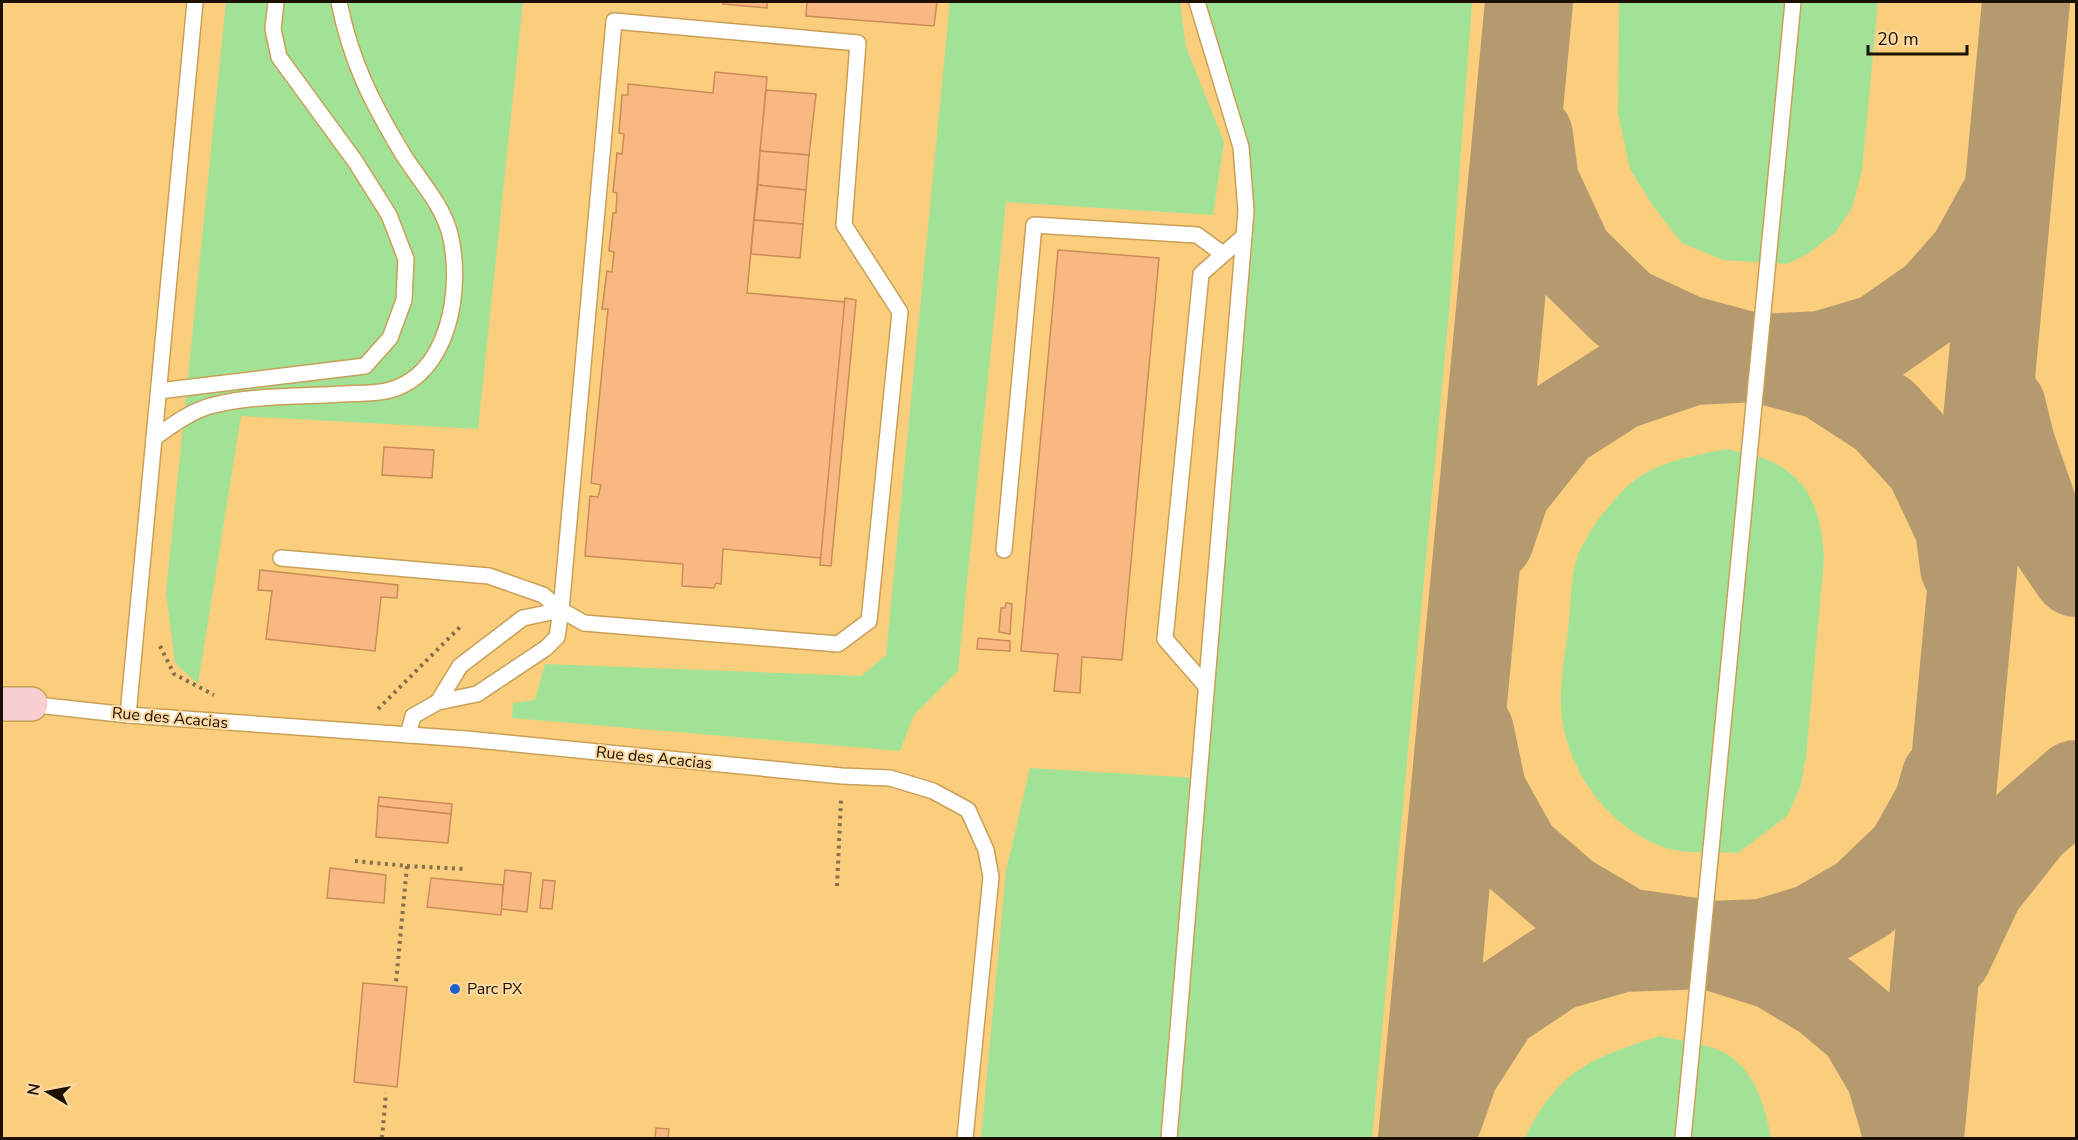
<svg xmlns="http://www.w3.org/2000/svg" width="2078" height="1140" font-family="'Nunito Sans',sans-serif">
  <style>
    .built { fill: #fbce7d }
    .green { fill: #a2e296 }
    .lines { fill: none; stroke-linecap: round; stroke-linejoin: round }
    .taxiway { stroke: #b69a6f; stroke-width: 88 }
    .building { fill: #f9b882; stroke: #ca8c58; stroke-width: 1.5 }
    .lane-casing { stroke: #c8a058; stroke-width: 18 }
    .secondary-casing { stroke: #c8a058; stroke-width: 36 }
    .path { stroke: #87704d; stroke-width: 4; stroke-dasharray: 3 4.5; stroke-linecap: butt }
    .lane { stroke: #fff; stroke-width: 15 }
    .secondary { stroke: #f8cfd1; stroke-width: 33 }
    .poi-dot { fill: #2261cd; stroke: #fbd9a1; stroke-width: 2 }
    .labels { text-anchor: middle; dominant-baseline: central; stroke-width: 4.5; stroke-linejoin: round; paint-order: stroke }
    .street-label { font-size: 16px; fill: #1c1000; stroke: #fbd9a1 }
    .poi-label { font-size: 16px; fill: #1c1000; stroke: #fbd9a1; text-anchor: start }
  </style>
  <rect width="100%" height="100%" fill="#fbd9a1"/>
  <rect class="built" x="2" y="2" width="2074" height="1136"/>
  <g class="green">
    <polygon points="226,2 523,2 478,429 241,416 198,684 175,663 166,593"/>
    <polygon points="950,2 1180,2 1186,47 1224,142 1213,215 1006,202 958,671 914,715 900,751 512,718 513,703 535,700 545,664 861,676 886,655"/>
    <polygon points="1197,2 1472,2 1450,301 1372,1138 981,1138 1006,871 1030,768 1198,778 1244,236 1241,147"/>
    <polygon points="1619,2 1878,2 1862,170 1852,208 1836,232 1809,253 1787,264 1723,260 1682,243 1653,206 1630,169 1618,114"/>
    <path d="M1727 449C1742 453 1762 456 1776 464 1814 483 1822 521 1824 559L1806 757 1800 788 1787 816 1738 853C1718 852 1684 854 1666 848 1607 828 1564 768 1561 706 1560 681 1565 655 1568 630 1571 607 1570 579 1577 558 1587 532 1609 503 1630 484 1655 462 1695 455 1727 449Z"/>
    <path d="M1660 1036C1679 1041 1705 1043 1723 1052 1755 1069 1765 1106 1771 1138H1525C1558 1070 1591 1058 1660 1036Z"/>
  </g>
  <g class="lines">
    <g class="taxiway">
      <polyline points="1529,136 1535,182 1570,257 1624,310 1686,339 1824,376 1884,415 1929,464 1959,528 1964,567"/>
      <polyline points="2002,407 2011,444 2035,513 2076,573"/>
      <polyline points="1490,539 1507,489 1558,425 1619,386 1692,361 1822,355 1879,338 1935,299 1972,257 2004,199"/>
      <polyline points="1470,732 1483,793 1517,854 1568,898 1626,932 1702,943 1775,966 1825,996 1862,1027 1890,1075 1908,1138"/>
      <polyline points="1948,955 1980,887 2030,824 2076,784"/>
      <polyline points="1440,1114 1455,1071 1496,1007 1556,967 1622,948 1763,943 1813,928 1863,899 1910,854 1938,804 1945,779"/>
      <polyline points="1422,1138 1529,2"/>
      <polyline points="1920,1138 2026,2"/>
    </g>
  </g>
  <g class="building">
    <polygon points="723,2 767,2 767,8 723,4"/>
    <polygon points="807,2 937,2 934,26 806,16"/>
    <polygon points="715,72 767,77 747,293 845,302 821,558 723,549 721,584 716,583 714,588 682,586 683,564 585,556 590,496 598,497 601,485 591,483 608,309 602,309 607,271 612,272 614,252 609,251 613,213 616,213 617,193 613,192 617,153 622,154 624,134 619,133 622,95 628,95 628,84 713,93"/>
    <polygon points="766,90 816,94 809,155 760,151"/>
    <polygon points="760,151 809,155 806,190 758,185"/>
    <polygon points="758,185 806,190 803,224 754,220"/>
    <polygon points="754,220 803,224 800,258 751,254"/>
    <polygon points="1058,250 1159,258 1122,660 1082,657 1080,693 1054,691 1058,654 1021,651"/>
    <polygon points="845,298 856,300 831,566 820,565"/>
    <polygon points="384,447 434,450 432,478 382,475"/>
    <polygon points="260,570 398,585 397,598 381,597 375,651 266,639 272,591 258,590"/>
    <polygon points="1006,603 1012,604 1010,634 999,632 1001,608 1005,608"/>
    <polygon points="978,638 1010,641 1010,651 977,649"/>
    <polygon points="379,797 452,804 451,814 378,806"/>
    <polygon points="378,806 451,814 448,843 376,837"/>
    <polygon points="330,868 386,875 384,903 327,898"/>
    <polygon points="505,870 531,873 527,912 501,909"/>
    <polygon points="431,878 503,885 501,915 427,907"/>
    <polygon points="543,880 555,881 552,909 540,908"/>
    <polygon points="363,983 407,987 397,1087 354,1082"/>
    <polygon points="656,1128 669,1129 668,1138 655,1138"/>
  </g>
  <g class="lines">
    <defs>
      <g id="lane">
        <polyline points="159,391 365,366 390,338 404,300 406,259 389,215 355,161 279,57 273,29 276,2"/>
        <path d="M154 438C172 425 192 410 214 405 254 395 299 397 341 394 355 393 372 394 386 391 450 377 463 288 450 234 442 204 420 181 404 156 372 103 351 62 339 2"/>
        <polyline points="1004,550 1034,225 1197,235 1223,254"/>
        <polyline points="281,558 489,576 543,595 561,610 614,21 858,43 844,225 900,312 869,621 838,644 584,623 561,610 523,618 460,666 438,702"/>
        <polyline points="1206,686 1165,639 1201,274 1244,236"/>
        <polyline points="28,704 128,715 466,739 842,776 890,778 933,791 968,810 986,850 991,877 965,1138"/>
        <polyline points="128,715 195,2"/>
        <polyline points="408,735 413,716 438,702 477,694 546,648 557,637 561,610"/>
        <polyline points="1169,1138 1246,211 1241,147 1197,2"/>
        <polyline points="1683,1138 1793,2"/>
      </g>
      <polyline id="secondary" points="2,704 31,704"/>
    </defs>
    <use href="#lane" class="lane-casing"/>
    <use href="#secondary" class="secondary-casing"/>
    <g class="path">
      <polyline points="160,646 174,674 214,695"/>
      <polyline points="378,709 462,625"/>
      <polyline points="355,861 407,866 396,982"/>
      <polyline points="407,866 466,869"/>
      <polyline points="837,886 841,800"/>
      <polyline points="382,1138 386,1093"/>
    </g>
    <use href="#lane" class="lane"/>
    <use href="#secondary" class="secondary"/>
  </g>
  <circle class="poi-dot" cx="455" cy="989" r="6"/>
  <g class="labels">
    <g class="street-label">
      <text transform="translate(170 718) rotate(5)">Rue des Acacias</text>
      <text transform="translate(654 758) rotate(6)">Rue des Acacias</text>
    </g>
    <g class="poi-label">
      <text x="467" y="989">Parc PX</text>
    </g>
  </g>
  <rect width="2078" height="1140" fill="none" stroke="#1c1000" stroke-width="6"/>
  <g transform="translate(48 1092) rotate(280)" stroke="#fbd9a1" stroke-width="4.5" paint-order="stroke">
  <path d="M0-4.5L10 22L0 15L-10 22Z" fill="#1c1000"/>
  <text y="-9" font-size="16" font-weight="bold" text-anchor="middle" fill="#1c1000">N</text>
  </g>
  <path d="M1868 45v9h99v-9" fill="none" stroke="#1c1000" stroke-width="3"/>
  <text x="1877" y="45" font-size="18" fill="#1c1000" stroke="#fbd9a1" stroke-width="4.5" paint-order="stroke">20 m</text>
</svg>
